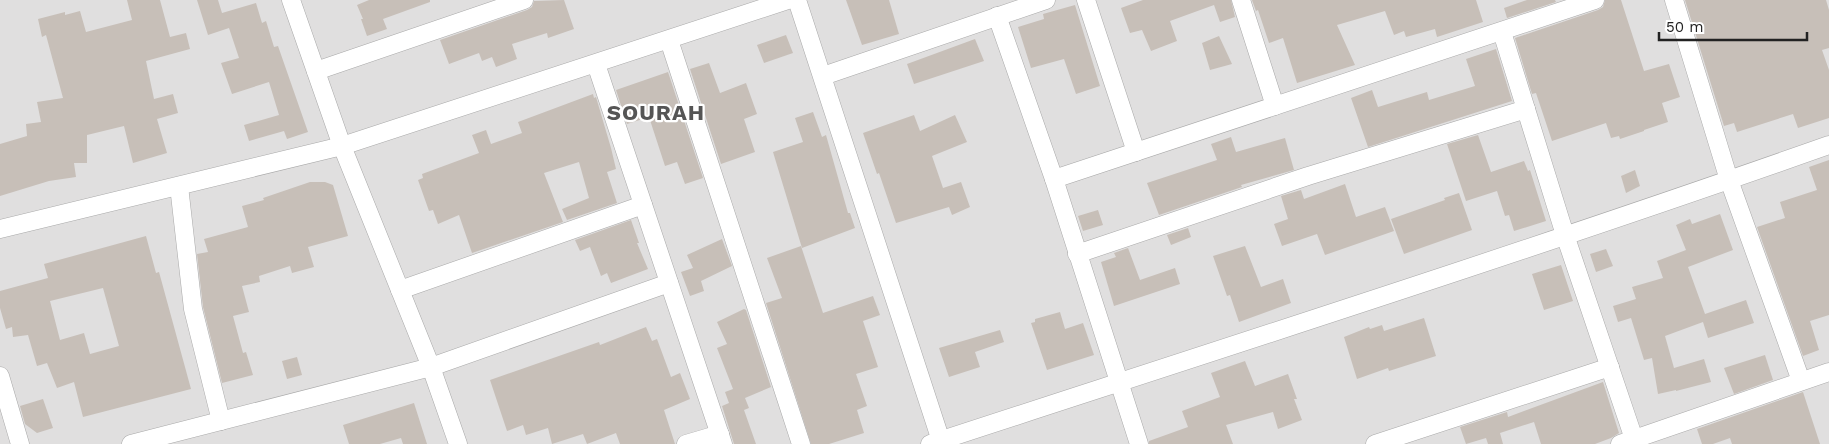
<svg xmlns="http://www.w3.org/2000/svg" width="1829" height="444" font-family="'Work Sans',sans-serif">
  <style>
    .residential { fill: #e0dfdf }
    .building { fill: #c7bfb8; fill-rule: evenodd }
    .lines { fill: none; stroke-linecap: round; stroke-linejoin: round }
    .minor-casing { stroke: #a9a9a9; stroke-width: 19 }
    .minor { stroke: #fff; stroke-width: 18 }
    .labels { text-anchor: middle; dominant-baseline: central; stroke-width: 4.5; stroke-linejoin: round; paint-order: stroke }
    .district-label { font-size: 22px; font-weight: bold; letter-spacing: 1px; fill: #555; stroke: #fff }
  </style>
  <rect width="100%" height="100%" fill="#f2efe9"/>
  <rect class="residential" x="0" y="0" width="1829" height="444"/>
  <g class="building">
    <polygon points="127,0 160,0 170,37 186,33 190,49 146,61 154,99 173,94 178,113 157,119 167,153 133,163 124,126 87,135 87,163 74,163 76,177 49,181 0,196 0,144 27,136 26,124 41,122 37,102 63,98 46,35 42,37 38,19 65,12 65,15 80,11 86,32 132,20"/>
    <polygon points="197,0 218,0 222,13 256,3 262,23 266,21 274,47 278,46 308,132 287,139 284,131 249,141 244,125 279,115 269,82 232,94 221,63 239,58 229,28 208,35"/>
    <polygon points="369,0 430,0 430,2 383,19 387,29 367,36 361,19 363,19 357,5"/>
    <polygon points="564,0 574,29 548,38 547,33 512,44 517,59 496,67 492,57 482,61 479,53 449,64 440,40 527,10 532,7 534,1"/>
    <polygon points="846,0 889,0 899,34 862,45"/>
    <polygon points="1143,0 1231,0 1235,17 1220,22 1214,5 1170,21 1177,41 1151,51 1142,30 1130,33 1121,8"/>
    <polygon points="1252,0 1476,0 1483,22 1437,37 1435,29 1406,37 1404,31 1394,35 1385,11 1337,25 1355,65 1297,83 1283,38 1269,43 1258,10 1256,11"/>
    <polygon points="1527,0 1555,0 1556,2 1507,18 1504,8"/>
    <polygon points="1605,0 1621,0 1644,71 1669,64 1680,97 1662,103 1668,122 1644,130 1644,131 1620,139 1619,136 1611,138 1606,123 1552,141 1536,93 1532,94 1515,38 1598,10 1603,7"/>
    <polygon points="1685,0 1826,0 1829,10 1829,48 1822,50 1829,70 1829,118 1798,128 1793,114 1737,132 1734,123 1724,126"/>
    <polygon points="1075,5 1100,86 1076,94 1064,59 1031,68 1018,27 1044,19 1043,14"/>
    <polygon points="786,35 793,53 764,63 757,45"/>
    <polygon points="1219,36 1232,64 1210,70 1202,43"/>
    <polygon points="975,39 984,61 914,84 907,64"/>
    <polygon points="1496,49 1512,101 1368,147 1351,98 1372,90 1378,107 1427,92 1429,100 1475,86 1466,59"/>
    <polygon points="709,63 720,93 746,83 757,114 744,119 755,152 721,164 690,69"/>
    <polygon points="668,72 703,178 685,184 677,162 665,166 649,117 627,124 616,90"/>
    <polygon points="593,94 594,98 596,97 611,148 616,169 607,172 617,203 567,220 562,209 589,198 579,162 544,173 563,222 472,253 459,215 438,224 433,210 429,211 418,180 423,178 422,174 479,153 472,135 486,130 491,144 522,133 518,122"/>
    <polygon points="813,112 822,137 826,135 848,213 850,213 855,228 802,248 773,152 803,142 795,118"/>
    <polygon points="914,115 920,131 955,115 967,142 932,156 943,188 961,182 970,207 952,215 949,207 896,223 879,173 877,174 863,133"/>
    <polygon points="1478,135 1491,172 1524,161 1528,171 1530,170 1546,221 1514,231 1509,215 1505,216 1497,191 1466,201 1447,144"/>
    <polygon points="1231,137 1236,152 1285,138 1294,170 1241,185 1242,187 1159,215 1147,183 1217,160 1211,144"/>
    <polygon points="1829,160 1829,315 1810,321 1819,350 1803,356 1757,227 1785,218 1780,202 1817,190 1809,167"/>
    <polygon points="1635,170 1640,186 1626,193 1621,176"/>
    <polygon points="310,182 325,182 333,185 348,236 308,247 314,267 292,273 290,266 259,276 260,282 242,286 249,312 233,316 243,353 246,352 253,375 222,383 203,307 197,254 208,252 204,239 248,227 242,206 264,200 263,198"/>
    <polygon points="1345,184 1356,217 1385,207 1394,231 1325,255 1317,234 1282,246 1274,224 1288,219 1281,196 1301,190 1304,199"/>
    <polygon points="1459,193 1472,230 1404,254 1391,219 1445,200 1444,198"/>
    <polygon points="1098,210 1103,225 1083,231 1078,216"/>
    <polygon points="1720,214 1733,250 1688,267 1705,314 1746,300 1754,323 1708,338 1703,322 1665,336 1674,368 1704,359 1711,382 1676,391 1676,390 1658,394 1652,358 1644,360 1631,318 1618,322 1613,306 1636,299 1632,287 1663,278 1657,261 1686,250 1676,225 1690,219 1692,224"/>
    <polygon points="631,220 639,243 637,243 648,269 611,283 607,273 601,276 590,247 580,251 575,240"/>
    <polygon points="1188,228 1191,237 1171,245 1167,235"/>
    <path d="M146 236 156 273 159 272 191 389 83 417 74 382 57 388 47 363 37 366 28 335 13 337 12 327 6 329 0 308V291L48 278 44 264ZM103 288 119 346 90 354 84 333 60 340 50 301Z"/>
    <polygon points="722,239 732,266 701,281 704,291 690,296 681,272 693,268 687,255"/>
    <polygon points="801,246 823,313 873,296 880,315 863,321 878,367 856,374 867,406 857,410 864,433 829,444 811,444 766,303 782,298 767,258"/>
    <polygon points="1245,246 1261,287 1283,279 1291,303 1239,322 1230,295 1227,296 1213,256"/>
    <polygon points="1128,248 1140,280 1175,268 1180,284 1114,306 1101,262 1116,257 1114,253"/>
    <polygon points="1606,249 1613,266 1596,272 1590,254"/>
    <polygon points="1561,265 1573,301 1544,310 1532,274"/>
    <polygon points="744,309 746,310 771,387 745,398 749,408 744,410 756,444 734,444 722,406 729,403 725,392 733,389 717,348 727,344 717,322"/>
    <polygon points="1060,312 1065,329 1083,323 1094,355 1047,370 1031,323 1035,322 1035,319"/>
    <polygon points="1424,318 1436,356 1389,371 1388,368 1357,379 1344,337 1369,327 1370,329 1382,325 1384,331"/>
    <polygon points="646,327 652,341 657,339 671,377 680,373 690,399 664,410 675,444 620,444 616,433 587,444 583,434 552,444 548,428 526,435 523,425 507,431 490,380 599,342 600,345"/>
    <polygon points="1000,330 1004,342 975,352 980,367 949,377 939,348"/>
    <polygon points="1765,355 1773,380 1734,394 1724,368"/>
    <polygon points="297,357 302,375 287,379 282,361"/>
    <polygon points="1245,361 1255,386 1288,374 1297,399 1294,399 1302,420 1278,429 1273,412 1226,425 1233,444 1149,444 1149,441 1188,427 1182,411 1220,397 1211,373"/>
    <polygon points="1603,382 1619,433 1611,438 1595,444 1541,444 1534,422 1500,433 1503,444 1488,444 1486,438 1466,444 1460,427 1507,412 1508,417"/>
    <polygon points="1803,392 1820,444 1732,444 1730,438 1713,444 1702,444 1697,429"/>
    <polygon points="43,399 53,428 37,433 25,424 20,406"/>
    <polygon points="414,403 427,444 403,444 401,438 380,444 349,444 343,425"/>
  </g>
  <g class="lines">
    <defs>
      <g id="minor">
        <polyline points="291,0 342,146 431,367 458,444"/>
        <polyline points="797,0 942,444"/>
        <polyline points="1086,0 1136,152"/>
        <polyline points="1241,0 1275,106"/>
        <polyline points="1674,0 1729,180 1801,381"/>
        <polyline points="997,16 1054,179 1139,444"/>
        <polyline points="1502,32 1565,235 1634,439"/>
        <polyline points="669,40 801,444"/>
        <polyline points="596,64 723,444"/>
        <polyline points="316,71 524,0"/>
        <polyline points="823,76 1046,0"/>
        <polyline points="1054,179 1595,0"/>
        <polyline points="179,186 193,309 221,421"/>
        <polyline points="0,229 342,146 788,0"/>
        <polyline points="1077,254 1308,176 1526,109"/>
        <polyline points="400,290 643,205"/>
        <polyline points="0,376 20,444"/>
        <polyline points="131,444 431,367 669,283"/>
        <polyline points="686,444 720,434"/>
        <path d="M930 444C1230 346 1531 250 1829 145"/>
        <polyline points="1375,444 1610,367"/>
        <polyline points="1620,444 1829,372"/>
      </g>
    </defs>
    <use href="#minor" class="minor-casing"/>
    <use href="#minor" class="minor"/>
  </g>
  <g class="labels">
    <g class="district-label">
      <text x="656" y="112">SOURAH</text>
    </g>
  </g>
  <path d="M1659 32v8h148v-8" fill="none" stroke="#222222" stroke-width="2.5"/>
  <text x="1666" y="32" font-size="15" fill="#222222" stroke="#ffffff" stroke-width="4" paint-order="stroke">50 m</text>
</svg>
